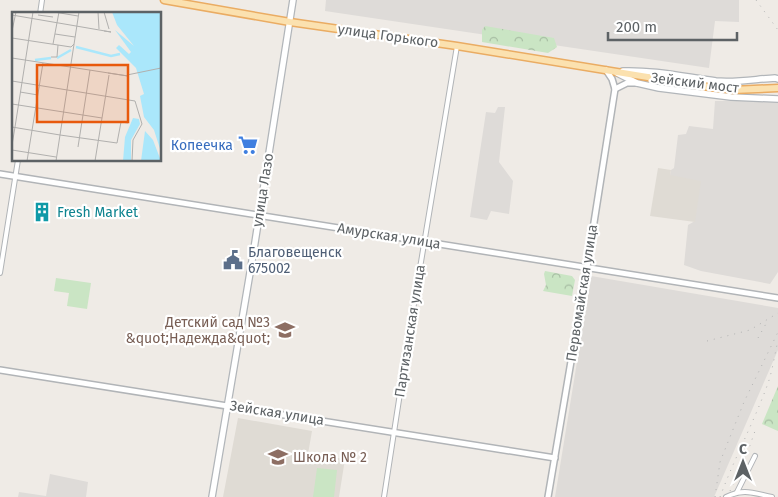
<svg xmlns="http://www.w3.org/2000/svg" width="778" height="497" font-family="'Fira Sans',sans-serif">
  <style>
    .industrial { fill: #dedbd8 }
    .education { fill: #dfdbd4 }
    .green { fill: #cae5c4 }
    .forest { fill: url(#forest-crowns) }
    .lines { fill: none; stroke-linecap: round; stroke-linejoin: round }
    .minor-casing { stroke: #b1b4b7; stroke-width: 6 }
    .tertiary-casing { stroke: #b1b4b7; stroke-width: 8 }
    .secondary-casing { stroke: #b2b6ba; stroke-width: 8 }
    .primary-casing { stroke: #eaac63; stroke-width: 9 }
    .minor { stroke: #fff; stroke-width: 4 }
    .tertiary { stroke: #fff; stroke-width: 5 }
    .secondary { stroke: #fff; stroke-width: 5.5 }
    .primary { stroke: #fbe1af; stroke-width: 6 }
    .rail { stroke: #b2b3b3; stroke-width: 1; stroke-dasharray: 1 6; stroke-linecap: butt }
    .labels { text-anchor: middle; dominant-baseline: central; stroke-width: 4.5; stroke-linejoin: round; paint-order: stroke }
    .street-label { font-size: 14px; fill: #5d6265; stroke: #fff }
    .shop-label { font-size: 14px; fill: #366cbe; stroke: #fff; text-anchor: end }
    .culture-label { font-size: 14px; fill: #0d838f; stroke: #fff; text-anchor: start }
    .service-label { font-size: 14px; fill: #4e5e75; stroke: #fff; text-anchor: start }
    .education-label { font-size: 14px; fill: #785e54; stroke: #fff; text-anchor: end }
    .inset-river { fill: none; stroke: #aae7fb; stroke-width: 2.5 }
    .inset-road { fill: none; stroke: #b1b0ae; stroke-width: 1 }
    .view { fill: #e8590c; fill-opacity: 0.15; stroke: #e8590c; stroke-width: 2.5 }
    .inset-edge { fill: none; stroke: #5d6265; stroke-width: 2.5 }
  </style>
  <defs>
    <pattern id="forest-crowns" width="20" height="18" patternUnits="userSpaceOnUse" patternTransform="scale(1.25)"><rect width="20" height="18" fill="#cae5c4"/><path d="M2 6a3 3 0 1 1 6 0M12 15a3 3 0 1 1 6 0" fill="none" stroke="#a7bda3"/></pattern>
  </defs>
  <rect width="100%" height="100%" fill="#efebe6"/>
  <g class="industrial">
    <polygon points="326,0 739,0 739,22 715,21 709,68 325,11"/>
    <polygon points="715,101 778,101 778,272 770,284 701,271 684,265 688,225 695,221 670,175 671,170 674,168 678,135 686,134 689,126 713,129"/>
    <polygon points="498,107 505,107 499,162 513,181 509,214 491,211 487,220 470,217 486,112 495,113"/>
    <polygon points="591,276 778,308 778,350 714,497 555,497"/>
    <polygon points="50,474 88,482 86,497 18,497 19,492 46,496"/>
  </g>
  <g class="education">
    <polygon points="658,168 671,170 670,175 701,181 695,222 650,216"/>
    <polygon points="238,418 312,431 308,454 345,459 339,497 223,497"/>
  </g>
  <g class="green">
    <polygon points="56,278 91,283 87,309 67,306 69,293 54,291"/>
    <polygon points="317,468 337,470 334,497 313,497"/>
  </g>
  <g class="forest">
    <polygon points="485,26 554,38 557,47 548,53 482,42 482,30"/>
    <polygon points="545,271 572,276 575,280 572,296 543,291 546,285 544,274"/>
    <polygon points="778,386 778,431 762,424"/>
  </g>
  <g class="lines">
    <defs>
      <g id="minor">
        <polyline points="40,14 42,0"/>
        <polyline points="0,273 18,160"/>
        <polyline points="737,492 755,456"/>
        <polyline points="384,497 411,322 457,46"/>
        <path d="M726 497C744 488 753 493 772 497"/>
      </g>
      <g id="tertiary">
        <polyline points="615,89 627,83 637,83"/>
        <polyline points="0,174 778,298"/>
        <polyline points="0,370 555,458"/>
        <polyline points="548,497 587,267 615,89 612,79 606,70"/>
      </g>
      <g id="secondary">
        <path d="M623 71C654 70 685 77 716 81 736 83 756 79 775 78L778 79"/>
        <polyline points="617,73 637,83 659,88 731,97 778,99"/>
        <polyline points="212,497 253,255 293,0"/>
      </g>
      <polyline id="primary" points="164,0 290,22 457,46 709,87 733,90 778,88"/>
    </defs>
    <use href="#minor" class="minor-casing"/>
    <use href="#tertiary" class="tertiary-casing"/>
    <use href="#secondary" class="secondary-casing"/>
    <use href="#primary" class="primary-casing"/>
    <use href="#minor" class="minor"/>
    <use href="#tertiary" class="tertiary"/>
    <use href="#secondary" class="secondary"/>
    <use href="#primary" class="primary"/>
    <g class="rail">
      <polyline points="756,0 778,30"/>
      <polyline points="758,338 767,322"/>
      <polyline points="707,341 750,330 778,313"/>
      <polyline points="730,491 748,451 755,431"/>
      <polyline points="715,497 720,462 744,402 778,332"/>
      <path d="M720 497C734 459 753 424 767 386 772 373 774 358 777 345"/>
    </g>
  </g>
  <defs>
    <symbol id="supermarket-bare" viewBox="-9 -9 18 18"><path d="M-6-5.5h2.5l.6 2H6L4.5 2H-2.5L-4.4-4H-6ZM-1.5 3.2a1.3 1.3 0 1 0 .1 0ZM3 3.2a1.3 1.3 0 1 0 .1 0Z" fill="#3f7fe0" stroke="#fff" stroke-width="2.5" paint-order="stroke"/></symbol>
    <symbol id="building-bare" viewBox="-9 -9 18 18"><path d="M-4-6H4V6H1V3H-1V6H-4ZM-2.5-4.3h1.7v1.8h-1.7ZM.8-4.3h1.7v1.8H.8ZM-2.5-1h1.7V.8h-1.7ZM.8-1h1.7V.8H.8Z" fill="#0f9aa8" stroke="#fff" stroke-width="2.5" paint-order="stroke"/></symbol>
    <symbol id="civic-bare" viewBox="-9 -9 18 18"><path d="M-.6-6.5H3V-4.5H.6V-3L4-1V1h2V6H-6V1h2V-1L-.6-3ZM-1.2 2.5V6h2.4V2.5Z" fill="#5c6f8a" stroke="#fff" stroke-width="2.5" paint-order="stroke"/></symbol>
    <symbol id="school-bare" viewBox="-9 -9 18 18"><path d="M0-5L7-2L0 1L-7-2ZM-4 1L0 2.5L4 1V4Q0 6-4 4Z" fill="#8d6e63" stroke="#fff" stroke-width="2.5" paint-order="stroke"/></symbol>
  </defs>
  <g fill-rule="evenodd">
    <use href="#supermarket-bare" x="234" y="131" width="28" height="28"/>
    <use href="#building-bare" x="28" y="198" width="28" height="28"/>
    <use href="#civic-bare" x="219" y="246" width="28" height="28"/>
    <use href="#school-bare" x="271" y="316" width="28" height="28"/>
    <use href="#school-bare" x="264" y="443" width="28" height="28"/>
  </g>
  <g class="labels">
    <g class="street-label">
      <text transform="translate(388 36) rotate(8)">улица Горького</text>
      <text transform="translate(695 83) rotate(7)">Зейский мост</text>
      <text transform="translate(263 190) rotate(-81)">улица Лазо</text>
      <text transform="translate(389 236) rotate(9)">Амурская улица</text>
      <text transform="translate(582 293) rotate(-81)">Первомайская улица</text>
      <text transform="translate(410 331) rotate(-81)">Партизанская улица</text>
      <text transform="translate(277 413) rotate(9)">Зейская улица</text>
    </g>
    <g class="shop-label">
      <text x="233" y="145">Копеечка</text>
    </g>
    <g class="culture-label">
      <text x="57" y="212">Fresh Market</text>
    </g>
    <g class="service-label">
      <text x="248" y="252">Благовещенск<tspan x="248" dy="16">675002</tspan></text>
    </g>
    <g class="education-label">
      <text x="270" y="322">Детский сад №3<tspan x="270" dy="16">&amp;quot;Надежда&amp;quot;</tspan></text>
      <text x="293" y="457" text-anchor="start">Школа № 2</text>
    </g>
  </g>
  <g transform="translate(12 12)">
    <rect width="149" height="149" fill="#efebe6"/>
    <path d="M100 0H149V140L142 118 132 105 128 84 132 82 124 56 104 36 107 33 117 42 119 40 103 18 122 34 105 13ZM121 106 127 107 128 112 119 128V149H111L113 125ZM133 119 141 128 149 149H129Z" fill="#aae7fb"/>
    <path class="inset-river" d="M64 35 99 44 108 42M45 46 59 38M23 48 39 46"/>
    <path class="inset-road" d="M42 0 66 4M86 0 87 17M92 0 97 17M0 3 99 20 92 19M26 3 41 5M0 19 4 0M43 22 63 25M0 26 59 35 62 32M41 32 47 0M39 45H45L46 33M0 46 116 64 96 61M115 63 149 56M0 69 123 89 130 112 121 128 120 149M8 80 26 83M0 92 90 106M0 115 48 123 67 0M3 115 21 0M0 133 3 115M66 135 78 58M0 138 44 145M15 149 31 51M44 149 48 123 105 131 109 110 116 111M83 149 97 63"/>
    <path class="view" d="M25 53H116V110H25Z"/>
    <rect width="149" height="149" class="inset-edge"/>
  </g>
  <g transform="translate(743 462)" stroke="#ffffff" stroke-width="4" paint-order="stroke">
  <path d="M0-4L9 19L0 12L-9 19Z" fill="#5d6265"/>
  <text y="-8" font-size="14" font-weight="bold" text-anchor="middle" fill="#5d6265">С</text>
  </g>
  <path d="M608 32v8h129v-8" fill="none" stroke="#5d6265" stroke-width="2.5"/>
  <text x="616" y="32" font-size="15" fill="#5d6265" stroke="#ffffff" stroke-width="4" paint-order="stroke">200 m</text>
</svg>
